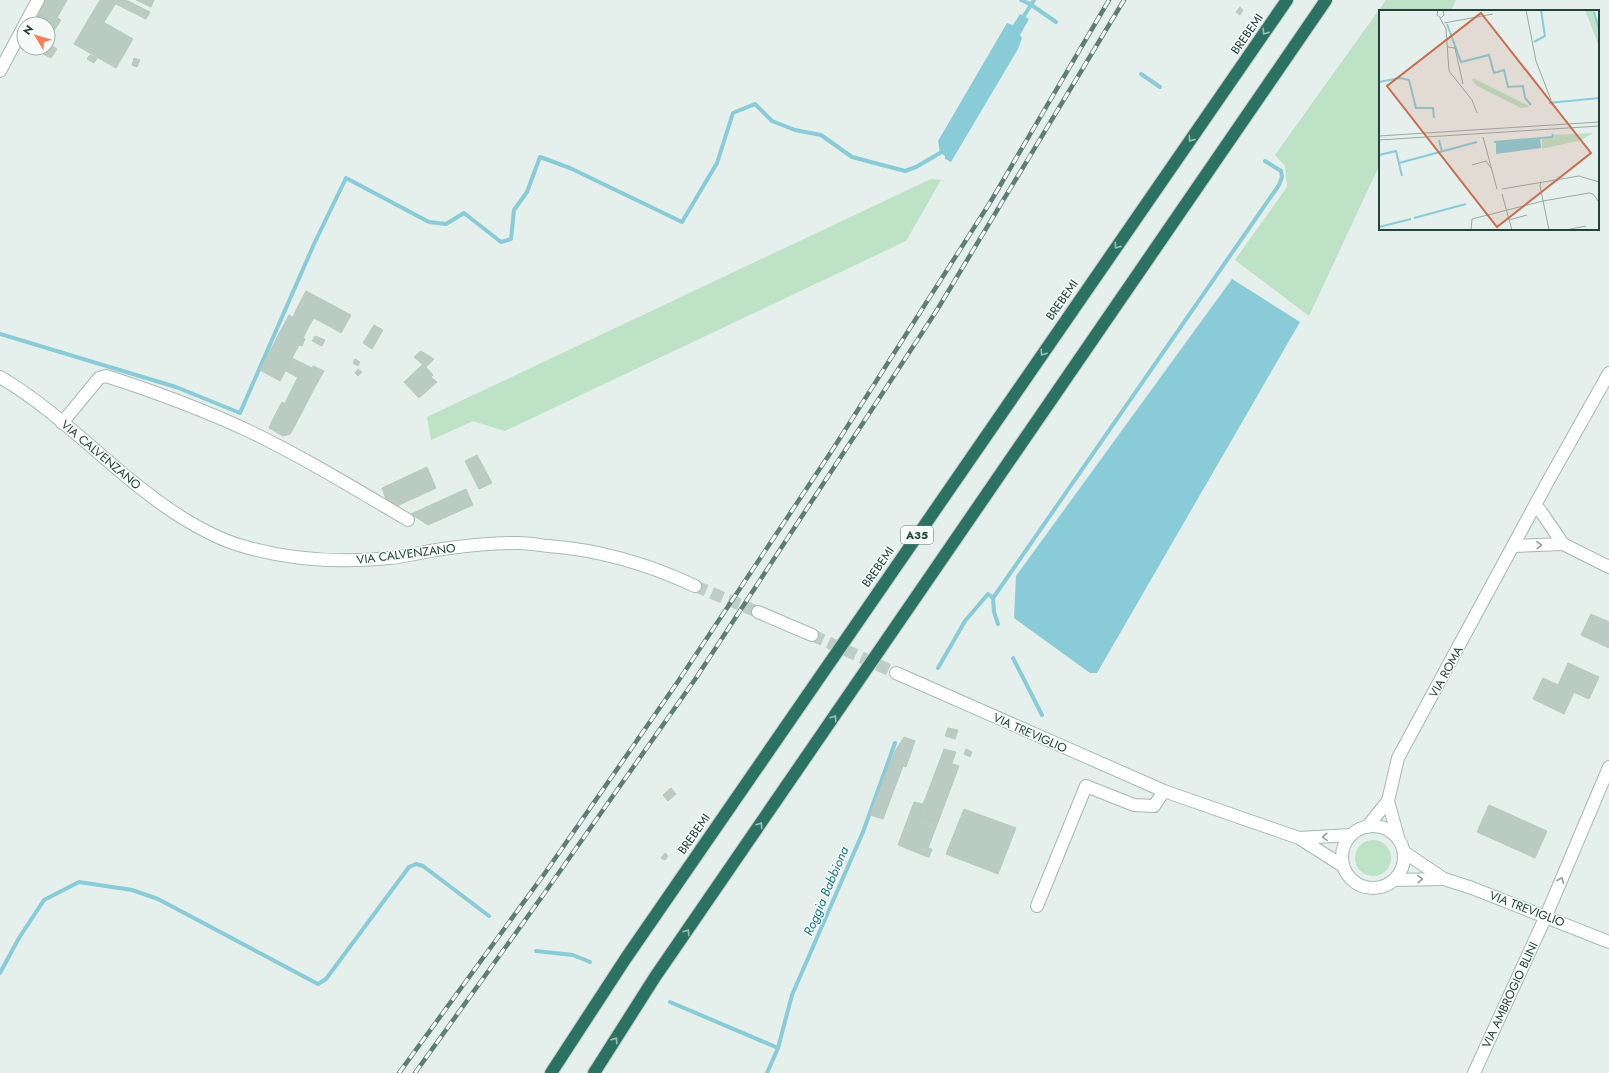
<svg xmlns="http://www.w3.org/2000/svg" width="1609" height="1073" font-family="Jost,sans-serif">
  <style>
    .green { fill: #bde2c6 }
    .water { fill: #89ccd8 }
    .lines { fill: none; stroke-linecap: round; stroke-linejoin: round }
    .stream { stroke: #89ccd8; stroke-width: 4 }
    .building { fill: #bacbc4; stroke: #b7cac2 }
    .secondary-tunnel { stroke: #becdc8; stroke-width: 12; stroke-dasharray: 12 6; stroke-linecap: butt }
    .minor-casing { stroke: #a7b8b2; stroke-width: 14 }
    .tertiary-casing { stroke: #a7b8b2; stroke-width: 14 }
    .secondary-casing { stroke: #a2bcb3; stroke-width: 14 }
    .motorway-casing { stroke: #c1cac8; stroke-width: 14 }
    .minor { stroke: #fff; stroke-width: 12 }
    .tertiary { stroke: #fff; stroke-width: 12 }
    .secondary { stroke: #fff; stroke-width: 12 }
    .motorway { stroke: #2b7263; stroke-width: 12 }
    .rail-casing { stroke: #5d7e75; stroke-width: 4.5 }
    .rail { stroke: #f6fbf9; stroke-width: 3; stroke-dasharray: 9; stroke-linecap: butt }
    .oneway { stroke: #9bbdb6 }
    .oneway2 { stroke: #90a19c }
    .labels { text-anchor: middle; dominant-baseline: central; stroke-width: 3; stroke-linejoin: round; paint-order: stroke }
    .shield { fill: #f6fbf9; stroke: #627a73; stroke-width: 1 }
    .shield-label { font-size: 11px; font-weight: bold; fill: #22433a }
    .street-label { font-size: 12px; fill: #22433a; stroke: #f6fbf9 }
    .water-label { font-size: 13px; font-style: italic; fill: #167485; stroke: #f6fbf9 }
    .inset-river { fill: none; stroke: #89ccd8; stroke-width: 2 }
    .inset-road { fill: none; stroke: #97aaa4; stroke-width: 1 }
    .view { fill: #c66e4f; fill-opacity: 0.15; stroke: #c66e4f; stroke-width: 2 }
    .inset-edge { fill: none; stroke: #22433a; stroke-width: 2 }
  </style>
  <rect width="100%" height="100%" fill="#e5efeb"/>
  <g class="green">
    <polygon points="1386,0 1456,0 1451,11 1380,11 1380,164 1309,316 1235,260 1287,187 1285,166 1275,155"/>
    <polygon points="931,179 941,180 906,241 505,431 473,421 431,440 427,417"/>
    <circle cx="1373" cy="858" r="18"/>
  </g>
  <g class="water">
    <polygon points="1020,14 1029,19 1020,35 1022,38 1018,49 951,162 945,159 945,156 940,153 938,141 1007,23 1013,25"/>
    <polygon points="1232,279 1300,322 1097,673 1090,673 1014,618 1016,576"/>
  </g>
  <g class="lines">
    <g class="stream">
      <polyline points="1021,0 1030,4 1056,22"/>
      <polyline points="1024,16 1034,0"/>
      <polyline points="1141,74 1160,87"/>
      <polyline points="0,334 176,387 240,413 314,244 346,178 429,222 446,224 464,213 501,242 511,239 514,210 527,192 540,157 570,168 682,222 717,163 733,113 755,104 772,121 795,130 821,135 852,157 905,171 916,167 940,153"/>
      <polyline points="998,624 994,612 993,598 1279,185 1282,177 1281,171 1265,161"/>
      <polyline points="1013,658 1042,715"/>
      <polyline points="938,668 965,621 988,594 993,598"/>
      <polyline points="536,951 573,955 590,962"/>
      <polyline points="0,973 19,938 44,900 79,882 132,890 158,899 318,984 326,979 409,867 416,864 423,866 489,916"/>
      <polyline points="670,1002 778,1048"/>
      <polyline points="767,1073 778,1048 792,995 863,832 895,743"/>
    </g>
  </g>
  <g class="building">
    <polygon points="42,0 67,0 57,18 51,14 45,24 41,24 31,18"/>
    <polygon points="100,0 118,0 104,22 101,21 106,13 96,7"/>
    <polygon points="118,0 126,0 150,12 146,19 116,4"/>
    <polygon points="136,0 154,0 151,7"/>
    <polygon points="96,7 106,13 101,21 91,15"/>
    <polygon points="1240,7 1243,10 1240,15 1236,12"/>
    <polygon points="51,14 61,20 54,31 48,28 48,24 45,24"/>
    <polygon points="91,15 133,39 116,68 74,44"/>
    <polygon points="48,43 57,49 51,58 41,53 44,48 48,48"/>
    <polygon points="90,55 97,58 94,63 87,59"/>
    <polygon points="134,58 140,60 137,67 132,65"/>
    <polygon points="306,291 351,315 341,333 329,326 334,317 309,303 304,313 296,310"/>
    <polygon points="309,303 334,317 329,326 304,313"/>
    <polygon points="296,310 314,318 309,326 293,317"/>
    <polygon points="289,315 309,326 303,338 282,328"/>
    <polygon points="374,325 383,330 372,349 363,343"/>
    <polygon points="282,328 305,339 302,346 299,345 280,381 260,370"/>
    <polygon points="315,336 325,340 322,346 312,341"/>
    <polygon points="421,351 434,359 426,367 414,357"/>
    <polygon points="292,358 312,368 313,366 324,371 315,387 286,371"/>
    <polygon points="355,359 360,362 358,366 353,363"/>
    <polygon points="423,364 433,375 431,377 437,382 419,398 404,382"/>
    <polygon points="358,369 362,372 358,376 355,373"/>
    <polygon points="298,377 315,387 302,412 285,403"/>
    <polygon points="282,402 302,412 292,431 272,421"/>
    <polygon points="272,421 292,431 290,434 283,436 269,428"/>
    <polygon points="477,455 492,483 479,489 465,461"/>
    <polygon points="427,467 436,488 397,506 386,499 382,488"/>
    <polygon points="466,489 473,505 428,525 411,514"/>
    <polygon points="1591,614 1609,622 1609,648 1581,635"/>
    <polygon points="1568,663 1599,677 1589,699 1558,685"/>
    <polygon points="1543,678 1574,692 1564,714 1533,699"/>
    <polygon points="948,728 958,730 955,739 945,736"/>
    <polygon points="904,737 915,741 906,767 903,766 883,819 870,815 895,751"/>
    <polygon points="944,749 956,752 952,763 940,760"/>
    <polygon points="966,749 972,752 970,757 964,754"/>
    <polygon points="940,760 959,766 938,822 919,815"/>
    <polygon points="671,788 676,794 668,801 663,795"/>
    <polygon points="914,802 923,804 919,815 938,822 925,856 898,845"/>
    <polygon points="1489,805 1547,831 1535,858 1477,832"/>
    <polygon points="964,809 1016,828 998,874 946,854"/>
    <polygon points="928,848 932,849 929,857 925,856"/>
    <polygon points="665,853 668,856 665,860 661,858"/>
  </g>
  <g class="lines">
    <g class="secondary-tunnel">
      <polyline points="695,586 758,612"/>
      <polyline points="812,635 896,673"/>
    </g>
    <defs>
      <g id="minor">
        <polyline points="25,24 38,0"/>
        <polyline points="0,71 24,26"/>
        <path d="M62 423 99 378 106 376C156 392 204 410 251 432 305 458 357 490 408 520"/>
        <polyline points="1536,506 1542,513 1563,544 1609,567"/>
        <polyline points="1514,546 1563,544"/>
        <polyline points="1037,906 1086,786 1134,805 1154,806 1164,791"/>
        <polyline points="1474,1073 1546,916 1609,767"/>
      </g>
      <g id="tertiary">
        <polyline points="1367,827 1388,801"/>
        <polyline points="1398,837 1388,801 1398,758 1547,483 1609,373"/>
      </g>
      <g id="secondary">
        <path d="M0 377C65 415 116 476 181 517 199 528 218 539 239 545 287 560 339 563 390 558 410 556 430 550 450 548 472 545 496 543 518 543 528 543 539 545 549 546 600 550 648 564 695 586"/>
        <polyline points="758,612 812,635"/>
        <polyline points="896,673 1164,791 1299,838 1343,866"/>
        <circle cx="1373" cy="857" r="31"/>
        <polyline points="1299,838 1351,835"/>
        <polyline points="1404,852 1444,879 1472,888 1609,942"/>
        <polyline points="1396,880 1444,879"/>
      </g>
      <g id="motorway">
        <polyline points="551,1073 626,958 1287,0"/>
        <polyline points="594,1073 655,977 1326,0"/>
      </g>
    </defs>
    <use href="#minor" class="minor-casing"/>
    <use href="#tertiary" class="tertiary-casing"/>
    <use href="#secondary" class="secondary-casing"/>
    <use href="#motorway" class="motorway-casing"/>
    <use href="#minor" class="minor"/>
    <use href="#tertiary" class="tertiary"/>
    <use href="#secondary" class="secondary"/>
    <use href="#motorway" class="motorway"/>
    <defs>
      <g id="rail">
        <polyline points="399,1073 545,873 679,680 833,449 991,201 1109,0"/>
        <polyline points="415,1073 546,891 696,678 937,310 1124,0"/>
      </g>
    </defs>
    <use href="#rail" class="rail-casing"/>
    <use href="#rail" class="rail"/>
  </g>
  <defs><path id="oneway-chevron" d="M-2-3.5L2.5 0L-2 3.5" fill="none" stroke-width="1.6" stroke-linecap="round" stroke-linejoin="round"/></defs>
  <g class="oneway">
    <use href="#oneway-chevron" transform="translate(1265 32) rotate(125)"/>
    <use href="#oneway-chevron" transform="translate(1191 139) rotate(125)"/>
    <use href="#oneway-chevron" transform="translate(1117 246) rotate(125)"/>
    <use href="#oneway-chevron" transform="translate(1043 353) rotate(125)"/>
    <use href="#oneway-chevron" transform="translate(834 718) rotate(-56)"/>
    <use href="#oneway-chevron" transform="translate(760 825) rotate(-56)"/>
    <use href="#oneway-chevron" transform="translate(687 932) rotate(-56)"/>
    <use href="#oneway-chevron" transform="translate(615 1040) rotate(-57)"/>
  </g>
  <g class="oneway2">
    <use href="#oneway-chevron" transform="translate(1539 545) rotate(-3)"/>
    <use href="#oneway-chevron" transform="translate(1325 837) rotate(176)"/>
    <use href="#oneway-chevron" transform="translate(1420 879) rotate(-2)"/>
    <use href="#oneway-chevron" transform="translate(1561 880) rotate(-67)"/>
  </g>
  <g class="labels">
    <rect class="shield" x="901" y="526" width="32" height="18" rx="3"/>
    <g class="shield-label">
      <text x="917" y="535">A35</text>
    </g>
    <g class="street-label">
      <text transform="translate(1247 34) rotate(-55)">BREBEMI</text>
      <text transform="translate(1062 300) rotate(-55)">BREBEMI</text>
      <text transform="translate(101 455) rotate(40)">VIA CALVENZANO</text>
      <text transform="translate(406 554) rotate(-7)">VIA CALVENZANO</text>
      <text transform="translate(878 567) rotate(-55)">BREBEMI</text>
      <text transform="translate(1446 672) rotate(-61)">VIA ROMA</text>
      <text transform="translate(1030 733) rotate(24)">VIA TREVIGLIO</text>
      <text transform="translate(694 834) rotate(-55)">BREBEMI</text>
      <text transform="translate(1527 909) rotate(21)">VIA TREVIGLIO</text>
      <text transform="translate(1510 995) rotate(-65)">VIA AMBROGIO BLINI</text>
    </g>
    <g class="water-label">
      <text transform="translate(826 891) rotate(-67)">Roggia Babbiona</text>
    </g>
  </g>
  <g transform="translate(1379 10)">
    <rect width="220" height="220" fill="#e5efeb"/>
    <path d="M206 0H215L220 20V36ZM94 68 150 96V97L142 98 98 76 93 70ZM214 123 202 130 163 139V128H173L175 125Z" fill="#bde2c6"/>
    <path d="M161 129 162 138 117 144V133L121 131Z" fill="#89ccd8"/>
    <path class="inset-river" d="M215 2 220 19M68 14 82 52 110 45 115 63 125 60 129 77 144 76 146 88 152 95M155 32 166 26 162 0M0 72 21 68 30 70 37 98H54L55 108M170 93 220 88M60 130 63 142M115 132 173 127 174 124M0 145 17 141 23 166M20 153 98 132M35 208 87 194M0 217 32 209"/>
    <path class="inset-road" d="M59 0 58 5 62 8 65 5 64 0M147 0 157 51 172 90M61 8 67 19 70 61 93 90 98 103M65 13 114 4M69 37 76 38 84 74M0 126 220 112M104 127 118 179M0 130 220 116M93 155 107 151 112 158M162 172 161 176 170 220M123 179 200 166 220 172M123 184 133 220M130 210 148 205M92 220 93 209 164 191 210 183 214 184 220 192M187 220 207 216"/>
    <path class="view" d="M102 3 212 143 118 217 8 76Z"/>
    <rect width="220" height="220" class="inset-edge"/>
  </g>
  <g transform="translate(36 36) rotate(308)"><circle r="19" fill="#f6fbf9" stroke="#a1b1ad"/>
  <path d="M0-3L7 15L0 10L-7 15Z" fill="#fd7d56"/>
  <text y="-6" font-size="11" font-weight="bold" text-anchor="middle" fill="#22433a">N</text>
  </g>
</svg>
